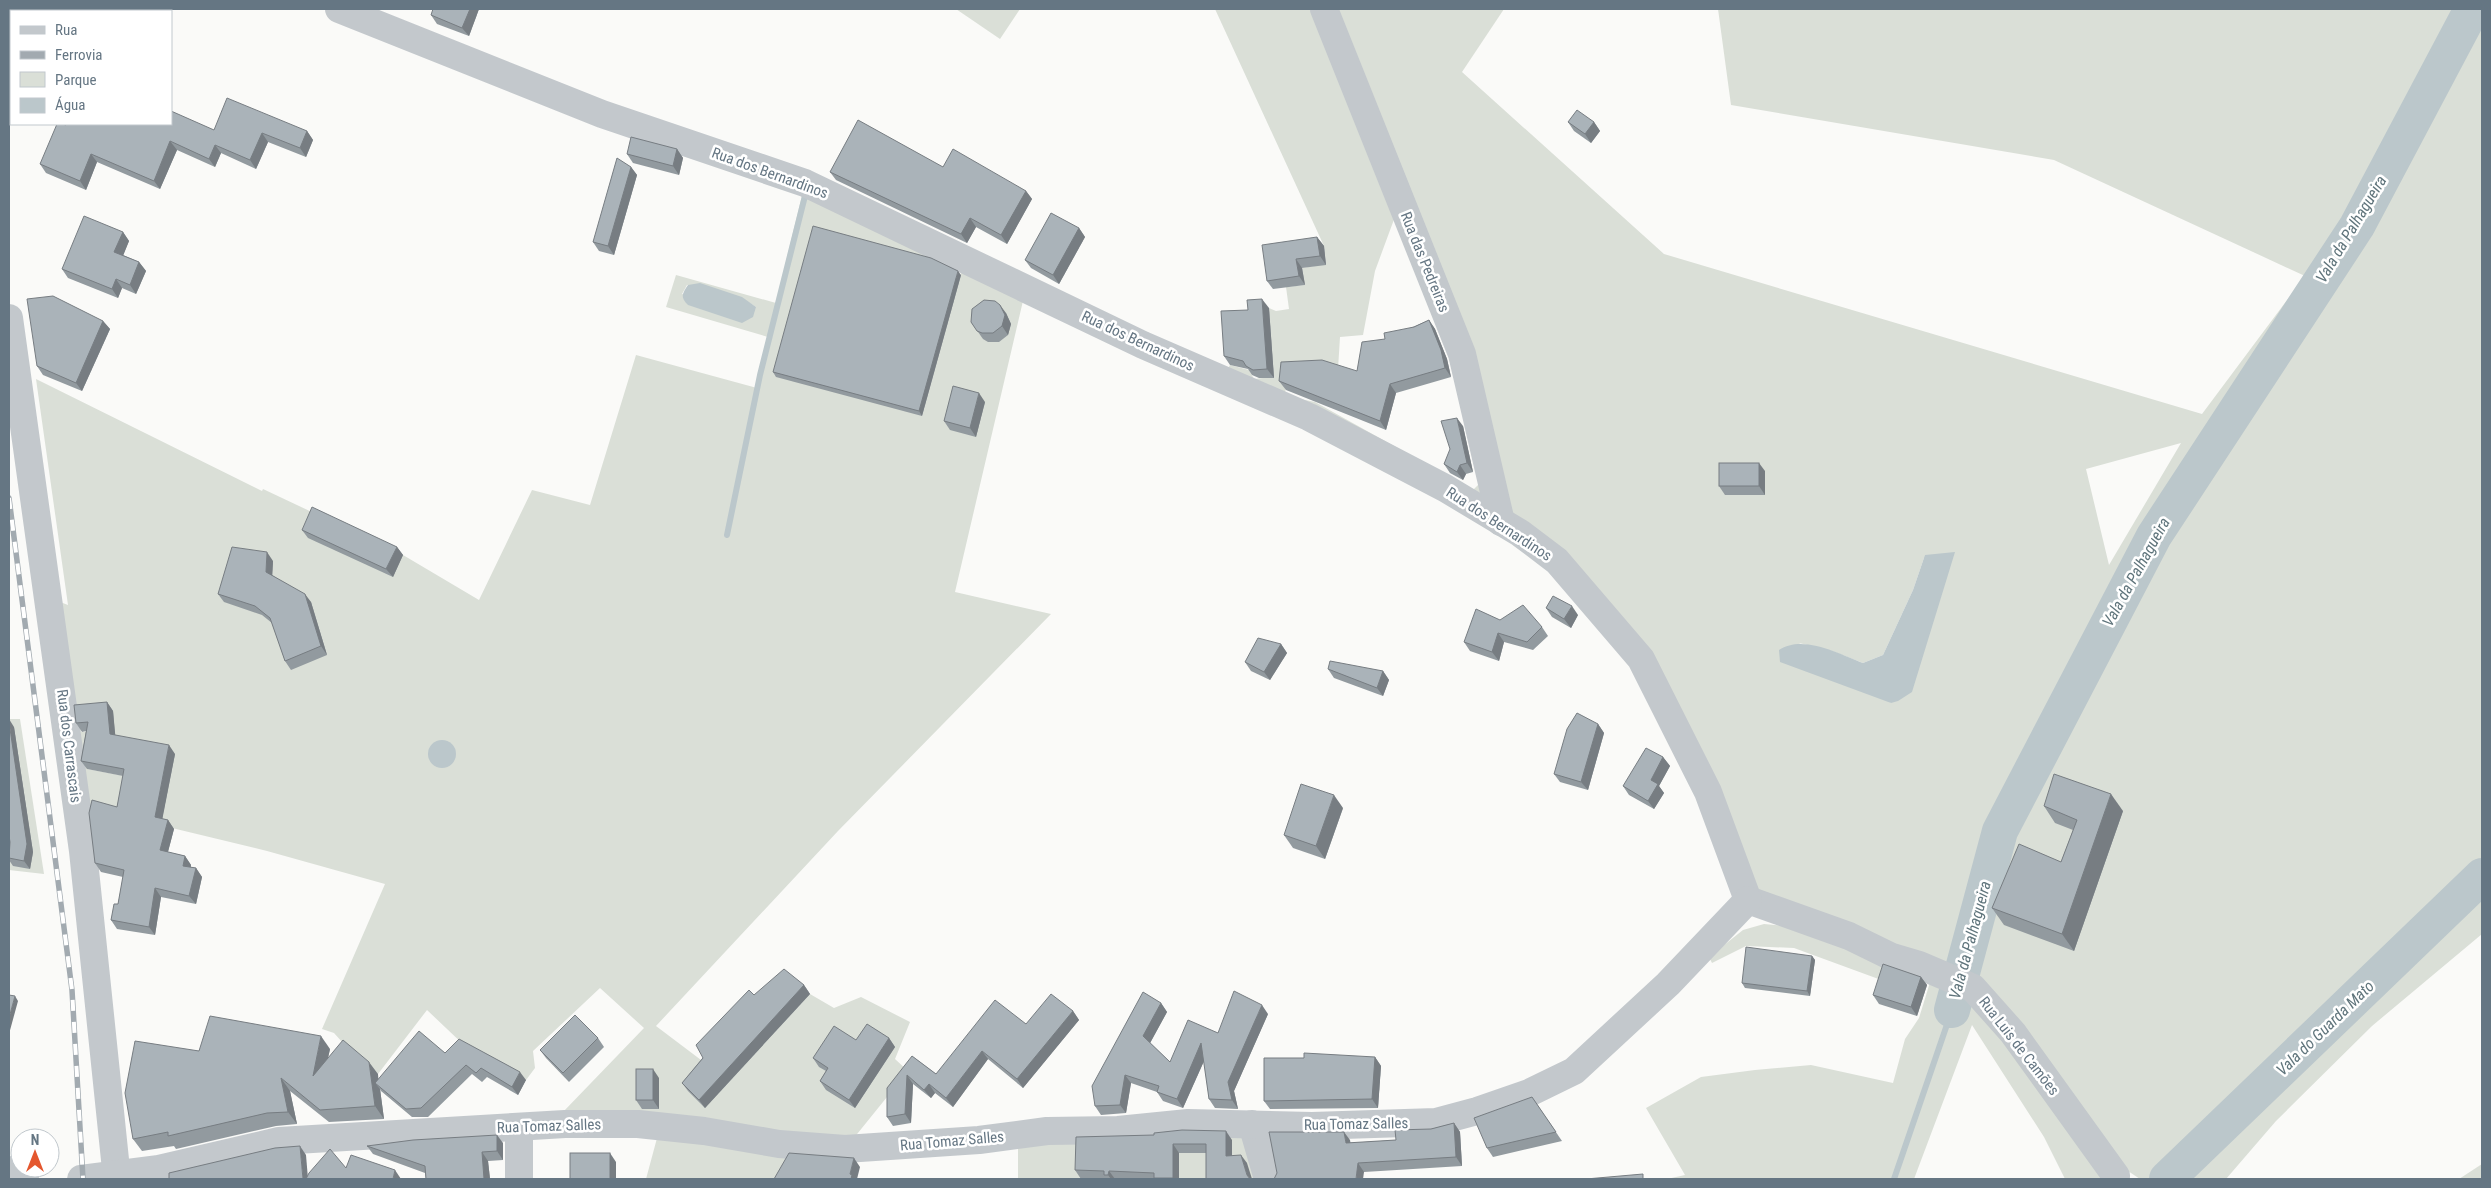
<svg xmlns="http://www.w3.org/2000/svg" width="2491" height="1188" font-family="'Roboto Condensed',sans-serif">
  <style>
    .green { fill: #dadfd7; fill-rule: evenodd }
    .water { fill: #bbc7cb }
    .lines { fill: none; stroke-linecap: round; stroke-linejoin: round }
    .stream { stroke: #bbc7cb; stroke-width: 6 }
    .river { stroke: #bbc7cb; stroke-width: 36 }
    .minor { stroke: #c3c8cc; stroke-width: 28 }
    .rail-casing { stroke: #a2aab0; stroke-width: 5.5 }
    .rail { stroke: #fff; stroke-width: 4; stroke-dasharray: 11; stroke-linecap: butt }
    .wall { fill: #929a9f }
    .shaded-wall { fill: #777d82 }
    .building { fill: #aab3b9; stroke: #777d82 }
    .labels { text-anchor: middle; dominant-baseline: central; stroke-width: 5; stroke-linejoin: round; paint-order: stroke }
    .street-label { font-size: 15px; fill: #657683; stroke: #fff }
    .water-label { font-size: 16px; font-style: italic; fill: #60757c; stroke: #fff }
  </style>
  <rect width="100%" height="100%" fill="#fafaf8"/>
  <g class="green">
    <polygon points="956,9 1020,9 1000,39"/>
    <path d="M1215 9H1504L1462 72 1664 254 2202 414 2305 276 2054 160 1731 105 1718 9H2482V934L2372 1026 2276 1121 2226 1179H2140L2128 1171 2001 1001 1757 892 1641 659 1557 561 1222 379 1230 365 1249 370 1254 379 1273 377 1269 308 1276 311 1289 309 1286 287 1305 285 1302 268 1326 264 1324 246ZM1396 214 1456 375 1481 482 1473 490 1315 402 1285 396 1287 371 1338 369 1340 337 1363 335 1375 271ZM2181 443 2109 565 2086 469ZM1925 555 1891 703 1799 643 1832 651 1863 663 1883 655 1913 590Z"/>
    <path d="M805 183 1026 288 955 592 1051 614 838 831 656 1026 709 1066 726 1085 810 994 834 1008 861 997 910 1022 895 1059 908 1071 845 1149 785 1179H646L660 1127 563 1112 644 1028 600 988 533 1051 535 1068 526 1080 466 1047 427 1010 378 1074 352 1053 334 1033 322 1029 385 884 267 851 89 808 55 600 68 605 36 379 262 491 263 489 403 555 479 600 532 490 590 505 636 355 757 388 768 337 666 307 676 275 776 303ZM816 231 962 270 922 416ZM687 285C713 289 734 292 756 307L682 294ZM79 713 115 729 81 732ZM91 749 166 797 130 777 87 769Z"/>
    <polygon points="9,719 20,719 44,874 9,870"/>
    <polygon points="1764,924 1794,927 1889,965 1884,981 1794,948 1746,946 1712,963 1709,957 1743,930"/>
    <polygon points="1950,978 2121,1179 2065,1179 2044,1137 1972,1025 1914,1179 1667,1179 1685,1175 1646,1108 1701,1077 1755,1070 1811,1065 1893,1083 1905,1039 1919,1018 1931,979"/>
    <polygon points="1252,1124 1268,1179 1018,1179 1018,1135"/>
    <polygon points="2482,1164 2482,1179 2459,1179"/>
  </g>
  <g class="water">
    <path d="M700 283 742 297 756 307 753 317 742 323 688 305C680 297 682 294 688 285Z"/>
    <path d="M1955 552 1912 692 1898 701 1891 703 1780 662 1779 650C1803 634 1839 654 1863 663L1883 655 1913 590 1925 555Z"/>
    <circle cx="442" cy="754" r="14"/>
  </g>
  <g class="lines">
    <g class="stream">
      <polyline points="727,535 760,375 806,192"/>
      <polyline points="1894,1179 1952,1010"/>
    </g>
    <g class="river">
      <polyline points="1952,1010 2000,831 2154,536 2357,226 2472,9"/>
      <polyline points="2167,1179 2482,876"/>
    </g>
    <g class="minor">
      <polyline points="339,9 602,114 805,183 1143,345 1309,417 1445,488 1520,533 1557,561 1641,659 1708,792 1748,900"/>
      <polyline points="1324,9 1462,354 1501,522"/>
      <polyline points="9,318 83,851 117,1179"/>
      <polyline points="1748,900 1849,936 1892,957 1919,965 1973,988 2013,1033 2116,1176 2115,1179"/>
      <polyline points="1252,1124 1268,1179"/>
      <polyline points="9,1170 25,1179"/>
      <polyline points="81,1179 159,1169 279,1141 565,1124 638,1124 704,1131 779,1144 845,1149 979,1140 1047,1131 1118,1130 1188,1123 1312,1126 1436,1122 1477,1111 1529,1093 1574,1071 1668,984 1748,900"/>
      <polyline points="519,1179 519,1127"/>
    </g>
    <defs>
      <polyline id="rail" points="9,498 72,990 83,1179"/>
    </defs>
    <use href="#rail" class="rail-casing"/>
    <use href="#rail" class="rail"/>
  </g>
  <g class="wall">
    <polygon points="479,9 469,36 437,24 431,15"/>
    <polygon points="1568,122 1594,122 1600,131 1591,143 1574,131"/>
    <polygon points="66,125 214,130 307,131 313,140 306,157 268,142 256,169 221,153 215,167 177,150 160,189 97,162 86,190 46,173 40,164"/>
    <polygon points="677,149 683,158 679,175 633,163 627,154"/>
    <polygon points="631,167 637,175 614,255 599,251 593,242"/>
    <polygon points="943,167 1026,191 1032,199 1007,244 976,227 967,243 836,180 830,172"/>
    <polygon points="1079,228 1085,237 1059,284 1031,268 1025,260"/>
    <polygon points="123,232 129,241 123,255 139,262 146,271 136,294 122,288 118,298 68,278 62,269"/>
    <polygon points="1317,237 1324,246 1326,265 1302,268 1305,285 1273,289 1267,281"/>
    <polygon points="961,275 922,416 776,377 773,372"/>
    <polygon points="1269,308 1274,378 1259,378 1252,375 1248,369 1230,365 1224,356"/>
    <polygon points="1006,313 1011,324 1008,335 999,342 988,342 983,339 971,322"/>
    <polygon points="1429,320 1435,329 1447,359 1451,377 1396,393 1386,430 1286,390 1279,381 1357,371 1385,339"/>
    <polygon points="103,321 110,329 82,391 43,375 37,366"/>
    <polygon points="985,402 976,437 950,430 944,421"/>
    <polygon points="1463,426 1473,472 1466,474 1463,480 1450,473 1444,464"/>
    <polygon points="1765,471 1765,495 1725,495 1719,486"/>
    <polygon points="302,530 397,547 403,555 393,577 308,538"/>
    <polygon points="273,561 272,575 311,602 327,655 291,670 285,661 272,623 262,615 224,602 218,594"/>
    <polygon points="1546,608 1578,615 1571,628 1552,617"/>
    <polygon points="1500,620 1542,627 1548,636 1533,650 1504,642 1499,661 1470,651 1464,642"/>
    <polygon points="1281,644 1287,653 1270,680 1251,671 1245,662"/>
    <polygon points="1328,669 1383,671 1389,680 1383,696 1334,678"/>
    <polygon points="107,702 113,711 115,735 175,754 162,819 168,820 174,829 168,852 185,856 191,865 191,867 196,868 202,877 196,904 161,897 155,935 117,929 111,920 118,904 123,877 101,872 95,863 117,807 123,776 87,769 81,761 86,731 82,732 76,723"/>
    <polygon points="1598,724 1604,733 1588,790 1560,782 1554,774"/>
    <polygon points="14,727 33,852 30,869 13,866 9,860"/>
    <polygon points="1663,757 1670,766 1659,786 1664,793 1654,809 1629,795 1623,786"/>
    <polygon points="2044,806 2123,811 2074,951 2004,925 1992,908 2061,862 2073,830 2055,823"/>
    <polygon points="1343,808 1325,859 1293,848 1284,835"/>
    <polygon points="1812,956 1815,960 1810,996 1745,988 1742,983"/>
    <polygon points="1921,977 1927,985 1917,1016 1879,1004 1873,995"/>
    <polygon points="804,985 810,994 705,1108 688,1091 682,1083 754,995"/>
    <polygon points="1161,1003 1167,1012 1150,1043 1170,1062 1218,1033 1268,1014 1234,1091 1238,1109 1215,1108 1209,1099 1204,1061 1183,1108 1163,1101 1157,1092 1131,1083 1126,1113 1101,1115 1095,1106"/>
    <polygon points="1073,1011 1079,1020 1023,1088 988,1059 953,1107 935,1093 931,1098 913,1084 911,1123 893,1126 887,1117 912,1056 936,1074 1026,1024"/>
    <polygon points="598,1038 604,1047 569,1082 546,1058 540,1050"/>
    <polygon points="889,1038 895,1047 855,1108 826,1090 820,1081 826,1071 819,1067 813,1058 856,1040"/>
    <polygon points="330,1049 328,1058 378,1074 378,1079 445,1053 526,1080 518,1095 487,1077 482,1082 472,1074 428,1117 412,1117 381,1091 380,1089 384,1119 329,1122 290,1091 297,1124 276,1126 176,1149 174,1146 142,1151 133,1139"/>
    <polygon points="1375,1057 1381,1066 1378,1108 1270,1109 1264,1101 1304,1058"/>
    <polygon points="659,1078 659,1109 642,1109 636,1100"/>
    <polygon points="1532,1097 1562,1141 1493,1157 1487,1148"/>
    <polygon points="1454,1123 1460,1132 1462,1166 1364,1172 1274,1179 1350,1140 1350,1143 1396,1140 1431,1129"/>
    <polygon points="1154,1135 1232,1140 1232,1156 1247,1163 1206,1179 1206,1153 1179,1153 1179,1179 1081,1179 1075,1170"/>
    <polygon points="503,1143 503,1160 488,1161 490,1179 426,1179 425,1173 373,1154 367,1146"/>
  </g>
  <g class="shaded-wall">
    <polygon points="470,9 479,9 469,36 462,28"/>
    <polygon points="1594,122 1600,131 1591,143 1585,134"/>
    <polygon points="307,131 313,140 306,157 300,148"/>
    <polygon points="262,133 268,142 256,169 250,160"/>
    <polygon points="170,141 177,150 160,189 154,181"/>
    <polygon points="215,145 221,153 215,167 209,159"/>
    <polygon points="677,149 683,158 679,175 673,166"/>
    <polygon points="91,154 97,162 86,190 80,181"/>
    <polygon points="631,167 637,175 614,255 608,246"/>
    <polygon points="1026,191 1032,199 1007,244 1001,235"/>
    <polygon points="970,218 976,227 967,243 961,234"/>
    <polygon points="1079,228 1085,237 1059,284 1053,275"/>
    <polygon points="123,232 129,241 121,261 114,252"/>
    <polygon points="1317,237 1324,246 1326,265 1320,256"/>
    <polygon points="1296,259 1302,268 1305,285 1299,276"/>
    <polygon points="139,262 146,271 136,294 130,285"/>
    <polygon points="958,271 961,275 922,416 919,411"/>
    <polygon points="116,279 122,288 118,298 112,289"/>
    <polygon points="1262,299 1269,308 1274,378 1267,369"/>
    <polygon points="1000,305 1006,313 1011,324 1008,335 1002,326"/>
    <polygon points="1429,320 1435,329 1447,359 1451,377 1445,368"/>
    <polygon points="103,321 110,329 82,391 76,383"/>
    <polygon points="1390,384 1396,393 1386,430 1380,421"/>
    <polygon points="979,393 985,402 976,437 970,428"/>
    <polygon points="1457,418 1463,426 1473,472 1467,463"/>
    <polygon points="1759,463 1765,471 1765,495 1759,486"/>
    <polygon points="1460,465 1466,474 1463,480 1457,472"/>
    <polygon points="397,547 403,555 393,577 386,569"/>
    <polygon points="267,552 273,561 272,581 266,572"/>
    <polygon points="305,594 311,602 327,655 321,646"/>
    <polygon points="1572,606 1578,615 1571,628 1564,619"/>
    <polygon points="1498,633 1504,642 1499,661 1492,652"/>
    <polygon points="1281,644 1287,653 1270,680 1264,672"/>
    <polygon points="1383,671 1389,680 1383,696 1377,688"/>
    <polygon points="107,702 113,711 116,743 110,734"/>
    <polygon points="9,719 14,727 33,852 30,869 24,861"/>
    <polygon points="1598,724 1604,733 1588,790 1581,782"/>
    <polygon points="169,745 175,754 161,826 155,817"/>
    <polygon points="1663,757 1670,766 1659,786 1664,793 1654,809 1648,801 1651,780"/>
    <polygon points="2111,794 2123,811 2074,951 2062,934"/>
    <polygon points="1334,795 1343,808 1325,859 1316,846"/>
    <polygon points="168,820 174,829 166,859 160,850"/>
    <polygon points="185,856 191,865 189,874 183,866"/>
    <polygon points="196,868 202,877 196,904 189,896"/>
    <polygon points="155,888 161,897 155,935 149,927"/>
    <polygon points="1812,956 1815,960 1810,996 1807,991"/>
    <polygon points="1921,977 1927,985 1917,1016 1911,1007"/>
    <polygon points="804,985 810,994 705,1108 699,1100"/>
    <polygon points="15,996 18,1001 9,1034 9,1018"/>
    <polygon points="1161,1003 1167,1012 1149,1045 1143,1036"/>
    <polygon points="1262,1005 1268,1014 1234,1091 1238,1109 1232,1100 1228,1082"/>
    <polygon points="1073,1011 1079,1020 1023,1088 1017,1079"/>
    <polygon points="321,1036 330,1049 321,1089 313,1076"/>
    <polygon points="889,1038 895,1047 855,1108 849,1100"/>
    <polygon points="1201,1043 1208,1052 1183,1108 1177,1099"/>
    <polygon points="982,1051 988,1059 953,1107 946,1098"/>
    <polygon points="1375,1057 1381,1066 1378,1108 1372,1099"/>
    <polygon points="369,1062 378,1074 379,1086 375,1083 380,1089 384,1119 375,1106"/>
    <polygon points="653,1069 659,1078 659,1109 653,1100"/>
    <polygon points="520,1072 526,1080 518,1095 512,1087"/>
    <polygon points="907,1075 913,1084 911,1123 905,1114"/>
    <polygon points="1125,1075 1131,1083 1126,1113 1120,1105"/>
    <polygon points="281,1078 290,1091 297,1124 288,1112"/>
    <polygon points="929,1084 935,1093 931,1098 924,1090"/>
    <polygon points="1454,1123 1460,1132 1462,1166 1456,1157"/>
    <polygon points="1226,1131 1232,1140 1232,1165 1226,1156"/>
    <polygon points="1344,1132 1350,1140 1352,1152 1346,1143"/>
    <polygon points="497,1135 503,1143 503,1160 497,1151"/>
    <polygon points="1173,1144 1179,1153 1179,1179 1173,1179"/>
    <polygon points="300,1146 306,1155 308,1179 303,1179"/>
    <polygon points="482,1152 488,1161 490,1179 484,1179"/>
    <polygon points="610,1153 616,1162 616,1179 610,1179"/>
    <polygon points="1241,1155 1247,1163 1252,1179 1250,1179 1247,1175"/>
    <polygon points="854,1158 860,1167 857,1179 851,1179 850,1174"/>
    <polygon points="1358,1163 1364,1172 1363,1179 1356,1179"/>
    <polygon points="395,1170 401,1179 393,1179"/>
    <polygon points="1109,1171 1115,1179 1111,1179 1108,1175"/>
  </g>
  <g class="building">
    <polygon points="433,9 470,9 462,28 431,15"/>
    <polygon points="227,98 307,131 300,148 262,133 250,160 215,145 209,159 170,141 154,181 91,154 80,181 40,164 57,124 62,124 66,125 66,124 171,124 171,111 214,130"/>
    <polygon points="1577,110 1594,122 1585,134 1568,122"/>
    <polygon points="858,120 943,167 953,149 1026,191 1001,235 970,218 961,234 830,172"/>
    <polygon points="631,137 677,149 673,166 627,154"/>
    <polygon points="617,158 631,167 608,246 593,242"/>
    <polygon points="1051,213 1079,228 1053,275 1025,260"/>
    <polygon points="84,216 123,232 114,252 139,262 130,285 116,279 112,289 62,269"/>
    <polygon points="813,226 931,258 958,271 919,411 773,372"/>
    <polygon points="1317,237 1320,256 1296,259 1299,276 1267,281 1262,245"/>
    <polygon points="53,296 103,321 76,383 37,366 27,299"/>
    <polygon points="1262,299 1267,369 1253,370 1246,366 1243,361 1224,356 1221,311 1248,310 1247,300"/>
    <polygon points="984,300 995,301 1000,305 1005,315 1002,326 993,333 982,333 977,331 971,322 972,309"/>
    <polygon points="1429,320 1441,350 1445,368 1390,384 1380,421 1279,381 1281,362 1322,360 1357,371 1362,342 1385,339 1384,333 1414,327"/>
    <polygon points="953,386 979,393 970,428 944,421"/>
    <polygon points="1457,418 1467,463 1460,465 1457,472 1444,464 1450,449 1441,421"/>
    <rect x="1719" y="463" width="40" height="23"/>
    <polygon points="312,507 397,547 386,569 302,530"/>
    <polygon points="232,547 267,552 266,572 305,594 321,646 285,661 270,618 255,606 218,594"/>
    <polygon points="1553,596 1572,606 1564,619 1546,608"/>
    <polygon points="1523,605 1542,627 1527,642 1498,633 1492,652 1464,642 1476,609 1500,620"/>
    <polygon points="1258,638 1281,644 1264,672 1245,662"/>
    <polygon points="1330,661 1383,671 1377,688 1328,669"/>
    <polygon points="107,702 110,734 169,745 155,817 168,820 160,850 185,856 183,866 196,868 189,896 155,888 149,927 111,920 114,904 118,904 124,870 95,863 89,813 92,800 117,807 124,769 81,761 88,722 76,723 74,705"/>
    <polygon points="1577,713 1598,724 1581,782 1554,774 1567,729"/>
    <polygon points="9,722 27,844 24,861 9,858 10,842 9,836"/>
    <polygon points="1646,748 1663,757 1651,780 1658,784 1648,801 1623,786"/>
    <polygon points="2054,774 2111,794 2062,934 1992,908 2019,844 2061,862 2077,820 2044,806"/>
    <polygon points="1301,784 1334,795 1316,846 1284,835"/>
    <polygon points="1746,947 1812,956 1807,991 1742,983"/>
    <polygon points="1883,964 1921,977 1911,1007 1873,995"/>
    <polygon points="784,969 804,985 699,1100 682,1083 703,1058 696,1045 749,990 754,995"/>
    <polygon points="1234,991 1262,1005 1228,1082 1232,1100 1209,1099 1201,1043 1177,1099 1157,1092 1159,1086 1125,1075 1120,1105 1095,1106 1092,1086 1143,992 1161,1003 1143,1036 1170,1062 1188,1020 1218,1033"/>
    <polygon points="1051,994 1073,1011 1017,1079 982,1051 946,1098 929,1084 924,1090 907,1075 905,1114 887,1117 887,1088 912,1056 936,1074 995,1000 1026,1024"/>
    <polygon points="9,995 15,996 9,1018"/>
    <polygon points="575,1015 598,1038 563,1073 540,1050"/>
    <polygon points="210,1016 321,1036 313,1076 343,1040 369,1062 375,1106 320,1110 281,1078 288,1112 267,1113 168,1136 168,1132 133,1139 125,1093 135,1041 199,1051"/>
    <polygon points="867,1024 889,1038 849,1100 820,1081 828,1068 813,1058 834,1026 856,1040"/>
    <polygon points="419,1031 445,1053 459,1039 520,1072 512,1087 481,1068 476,1073 466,1065 421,1108 406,1109 375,1083"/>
    <polygon points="1304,1053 1375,1057 1372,1099 1264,1101 1264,1058 1304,1058"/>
    <rect x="636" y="1069" width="17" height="31"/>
    <polygon points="1532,1097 1556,1132 1487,1148 1474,1118"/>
    <polygon points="1454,1123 1456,1157 1358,1163 1356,1179 1274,1179 1277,1173 1269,1132 1344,1132 1346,1143 1396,1140 1395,1130 1431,1129"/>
    <polygon points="1182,1130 1226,1131 1226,1156 1241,1155 1247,1175 1250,1179 1203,1179 1206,1179 1206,1144 1173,1144 1173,1178 1154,1178 1154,1173 1109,1171 1108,1175 1104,1175 1104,1171 1075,1170 1076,1137 1154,1135 1154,1133"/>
    <polygon points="497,1135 497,1151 482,1152 484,1179 426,1179 425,1166 367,1146 413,1140"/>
    <polygon points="300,1146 303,1179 169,1179 169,1173 275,1148"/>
    <polygon points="330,1149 346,1168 351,1155 395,1170 393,1179 306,1179 309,1173"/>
    <rect x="570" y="1153" width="40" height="26"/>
    <polygon points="789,1153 854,1158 850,1174 852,1175 851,1179 774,1179"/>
    <polygon points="1643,1174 1643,1179 1586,1179"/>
  </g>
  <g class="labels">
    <g class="street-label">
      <text transform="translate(770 173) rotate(20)">Rua dos Bernardinos</text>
      <text transform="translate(1425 262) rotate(68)">Rua das Pedreiras</text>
      <text transform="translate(1138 341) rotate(25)">Rua dos Bernardinos</text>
      <text transform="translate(1499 524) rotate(33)">Rua dos Bernardinos</text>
      <text transform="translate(69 746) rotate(83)">Rua dos Carrascais</text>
      <text transform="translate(2019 1046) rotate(52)">Rua Luis de Camões</text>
      <text transform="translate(1356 1124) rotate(-1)">Rua Tomaz Salles</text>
      <text transform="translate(549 1126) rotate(-2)">Rua Tomaz Salles</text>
      <text transform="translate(952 1141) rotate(-5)">Rua Tomaz Salles</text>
    </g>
    <g class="water-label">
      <text transform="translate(2351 229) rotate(-59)">Vala da Palhagueira</text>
      <text transform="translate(2136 572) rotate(-61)">Vala da Palhagueira</text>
      <text transform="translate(1970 940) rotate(-75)">Vala da Palhagueira</text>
      <text transform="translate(2325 1028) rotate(-44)">Vala do Guarda Mato</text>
    </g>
  </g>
  <rect width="2491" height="1188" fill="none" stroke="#657683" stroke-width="20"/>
  <rect x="10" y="10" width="162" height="115" fill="#ffffff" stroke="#c1c8cd"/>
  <rect x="20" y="26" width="25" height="8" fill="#c3c8cc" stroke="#c1c8cd"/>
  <text x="55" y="35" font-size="15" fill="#657683">Rua</text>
  <rect x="20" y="51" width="25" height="8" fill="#a2aab0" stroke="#c1c8cd"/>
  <text x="55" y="60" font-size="15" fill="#657683">Ferrovia</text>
  <rect x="20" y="72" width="25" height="15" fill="#dadfd7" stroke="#c1c8cd"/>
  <text x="55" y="85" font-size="15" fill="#657683">Parque</text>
  <rect x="20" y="98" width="25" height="15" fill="#bbc7cb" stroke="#c1c8cd"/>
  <text x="55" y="110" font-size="15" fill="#657683">Água</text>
  <g transform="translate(35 1153)"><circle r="24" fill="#ffffff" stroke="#c1c8cd"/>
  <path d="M0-4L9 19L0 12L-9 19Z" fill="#e4572e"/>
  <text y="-8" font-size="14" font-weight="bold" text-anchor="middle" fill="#657683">N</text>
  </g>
</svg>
